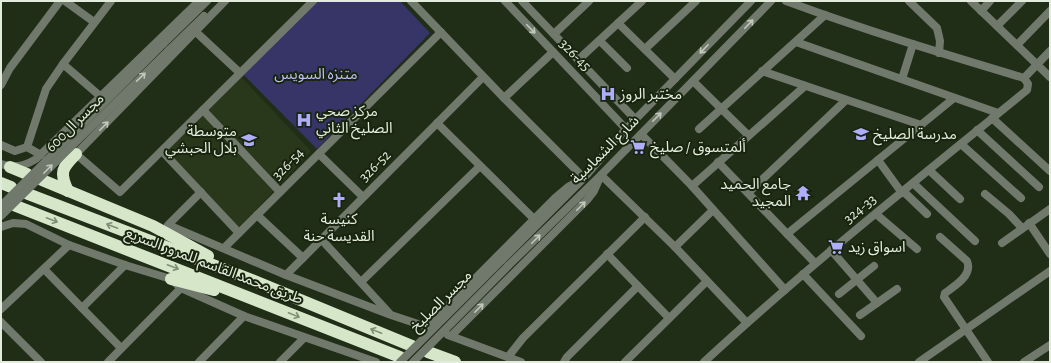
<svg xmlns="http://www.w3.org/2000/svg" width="1051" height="363" font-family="'Alegreya Sans','Noto Sans Arabic',sans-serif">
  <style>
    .built { fill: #29381b }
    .green { fill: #373468 }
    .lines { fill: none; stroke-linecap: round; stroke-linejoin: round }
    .minor { stroke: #71786c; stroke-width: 8 }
    .highway { stroke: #d5e6c9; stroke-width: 12 }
    .minor-bridge { stroke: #71786c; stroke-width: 8 }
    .oneway { stroke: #c0c8ba }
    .oneway2 { stroke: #808f74 }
    .labels { text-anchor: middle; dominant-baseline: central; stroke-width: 4; stroke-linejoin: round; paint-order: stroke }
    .street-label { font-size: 15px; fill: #e2ebdc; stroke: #18240d }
    .park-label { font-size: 15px; fill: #bdbef5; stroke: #18240d }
    .poi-label { font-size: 15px; fill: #e2ebdc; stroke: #18240d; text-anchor: start }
  </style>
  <rect width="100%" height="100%" fill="#212e17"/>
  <polygon class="built" points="241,77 311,151 239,228 165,150"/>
  <polygon class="green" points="318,1 400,1 430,33 317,149 243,74"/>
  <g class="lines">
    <g class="minor">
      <polyline points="65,1 94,22"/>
      <polyline points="225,1 76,154 120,192 313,1"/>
      <polyline points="411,1 504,98 584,178 568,187 555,198 427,327"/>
      <polyline points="505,1 626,129"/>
      <polyline points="522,1 635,119"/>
      <path d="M786 1C864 30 944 54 1024 78"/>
      <polyline points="909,1 937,28 940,41 939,53"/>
      <polyline points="971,1 1050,77"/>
      <polyline points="981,11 990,1"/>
      <polyline points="618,23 675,79"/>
      <polyline points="997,26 1022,1"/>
      <polyline points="196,32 240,73"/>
      <polyline points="554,34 589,1"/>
      <polyline points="600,41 627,68"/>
      <polyline points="796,42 998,113"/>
      <polyline points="163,44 207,1"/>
      <polyline points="1017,45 1050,11"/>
      <polyline points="645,49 696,1"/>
      <polyline points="169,50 204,16"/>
      <polyline points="578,60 642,1"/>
      <polyline points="63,64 100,96"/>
      <polyline points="762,71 921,125"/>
      <polyline points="1024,78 1050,51"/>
      <polyline points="902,79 913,44"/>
      <polyline points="693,81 748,135"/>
      <polyline points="1,85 10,68 60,1"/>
      <polyline points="504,98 553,52"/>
      <polyline points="203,110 280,192"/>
      <polyline points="992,118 1050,171"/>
      <polyline points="437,123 534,219"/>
      <polyline points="699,129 825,15"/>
      <polyline points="977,130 1039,187"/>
      <polyline points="641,134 692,186 785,290"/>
      <polyline points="961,144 1021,198"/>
      <polyline points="1,145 15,151 27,147 41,155"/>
      <polyline points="27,147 46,89 63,64 111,1"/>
      <polyline points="162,151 239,233"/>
      <polyline points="319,154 363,197"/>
      <polyline points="878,160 902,193"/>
      <polyline points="718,162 815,263"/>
      <path d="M1 164C14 169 25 166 36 159L199 1"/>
      <polyline points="929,170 960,199"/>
      <polyline points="913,183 975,241"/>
      <polyline points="692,186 805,86"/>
      <polyline points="903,191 927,214"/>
      <polyline points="201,192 168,225 286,275 391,315 430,328"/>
      <polyline points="748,193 846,100"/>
      <polyline points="985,194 1009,214 1022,228"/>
      <polyline points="876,214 917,249"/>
      <polyline points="257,215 303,258"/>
      <polyline points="1029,223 1050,254"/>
      <polyline points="1,227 13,223 26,224 69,245 125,265 171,279 181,288 244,316 376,362"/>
      <polyline points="787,234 954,98"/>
      <path d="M940 237 967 261C973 275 955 286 945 293L944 297 988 362"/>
      <polyline points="321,239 389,313"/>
      <polyline points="1002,243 1050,209"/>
      <polyline points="675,247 713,210"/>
      <polyline points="224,248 441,32"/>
      <polyline points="831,250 877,303"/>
      <polyline points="607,254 669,318"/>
      <polyline points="502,260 584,178 626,129 751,1"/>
      <polyline points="508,266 601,175 771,1"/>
      <polyline points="44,269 121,348"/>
      <polyline points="803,274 861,336"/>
      <polyline points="286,275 483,77"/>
      <polyline points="361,282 480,166"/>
      <polyline points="839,294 874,266"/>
      <polyline points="82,308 125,265"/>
      <polyline points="1,309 69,245"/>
      <polyline points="860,315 897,289"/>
      <polyline points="1,322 41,362"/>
      <polyline points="448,335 521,362"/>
      <polyline points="451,336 587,200 594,191 601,175 675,247 747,323"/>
      <polyline points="508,357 523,338 645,217"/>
      <polyline points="108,362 181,288"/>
      <polyline points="199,362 244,316"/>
      <polyline points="280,362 304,338"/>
      <polyline points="564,362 567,357 638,286"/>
      <polyline points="625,362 707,281"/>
      <path d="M704 362C808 266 918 179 1027 90L1028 84 1024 78"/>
      <polyline points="919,362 1050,271"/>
      <polyline points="1024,362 1050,345"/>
    </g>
    <g class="highway">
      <polyline points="10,167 27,174"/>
      <polyline points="42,180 153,226 208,256"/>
      <polyline points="1,183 11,187"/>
      <path d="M68 191C59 172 62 168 76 154"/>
      <polyline points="28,194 252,280 412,346"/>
      <polyline points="16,206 400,357"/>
      <polyline points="171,279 214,290"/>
      <polyline points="428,352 455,362"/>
    </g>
    <g class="minor-bridge">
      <polyline points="1,206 163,44"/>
      <polyline points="1,216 169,50"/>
      <polyline points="400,362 502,260"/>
      <polyline points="413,362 508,266"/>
    </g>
  </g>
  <defs><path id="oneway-shaft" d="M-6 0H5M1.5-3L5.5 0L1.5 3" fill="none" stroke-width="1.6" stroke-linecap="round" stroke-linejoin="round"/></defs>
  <g class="oneway">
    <use href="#oneway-shaft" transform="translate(749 24) rotate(-46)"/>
    <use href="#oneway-shaft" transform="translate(531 29) rotate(46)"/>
    <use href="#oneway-shaft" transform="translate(704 49) rotate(134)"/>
    <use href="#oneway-shaft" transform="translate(141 77) rotate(-44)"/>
    <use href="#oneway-shaft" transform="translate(657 117) rotate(-45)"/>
    <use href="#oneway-shaft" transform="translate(104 126) rotate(-45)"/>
    <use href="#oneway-shaft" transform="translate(48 169) rotate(-45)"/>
    <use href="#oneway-shaft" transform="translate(581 206) rotate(-45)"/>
    <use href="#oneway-shaft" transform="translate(536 239) rotate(-45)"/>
    <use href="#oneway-shaft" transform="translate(479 308) rotate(-45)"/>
  </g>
  <g class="oneway2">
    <use href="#oneway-shaft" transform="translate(52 220) rotate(21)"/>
    <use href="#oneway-shaft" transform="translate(112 226) rotate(-159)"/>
    <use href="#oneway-shaft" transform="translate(173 267) rotate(21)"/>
    <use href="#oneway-shaft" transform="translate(294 315) rotate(22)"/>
    <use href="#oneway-shaft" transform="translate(376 331) rotate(-158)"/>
  </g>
  <defs>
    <symbol id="hospital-bare" viewBox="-9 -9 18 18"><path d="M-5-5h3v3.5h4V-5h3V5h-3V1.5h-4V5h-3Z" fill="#aeaefb" stroke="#18240d" stroke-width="2.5" paint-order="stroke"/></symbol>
    <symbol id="school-bare" viewBox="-9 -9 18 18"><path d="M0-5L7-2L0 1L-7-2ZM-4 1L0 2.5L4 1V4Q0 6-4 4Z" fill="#aeaefb" stroke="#18240d" stroke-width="2.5" paint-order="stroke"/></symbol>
    <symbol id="supermarket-bare" viewBox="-9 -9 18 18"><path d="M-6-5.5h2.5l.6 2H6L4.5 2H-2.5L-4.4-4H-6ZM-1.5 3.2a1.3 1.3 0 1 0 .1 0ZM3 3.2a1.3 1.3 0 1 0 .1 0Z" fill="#aeaefb" stroke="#18240d" stroke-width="2.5" paint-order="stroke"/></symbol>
    <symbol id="temple-bare" viewBox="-9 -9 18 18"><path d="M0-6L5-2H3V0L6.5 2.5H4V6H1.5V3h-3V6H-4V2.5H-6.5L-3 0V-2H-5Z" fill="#aeaefb" stroke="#18240d" stroke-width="2.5" paint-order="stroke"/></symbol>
    <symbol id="church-bare" viewBox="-9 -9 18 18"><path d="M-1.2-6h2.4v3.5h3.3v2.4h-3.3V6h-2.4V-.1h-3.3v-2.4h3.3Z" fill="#aeaefb" stroke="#18240d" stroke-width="2.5" paint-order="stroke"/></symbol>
  </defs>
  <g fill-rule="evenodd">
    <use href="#hospital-bare" x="597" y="83" width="22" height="22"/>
    <use href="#hospital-bare" x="293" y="109" width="22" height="22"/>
    <use href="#school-bare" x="850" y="123" width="22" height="22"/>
    <use href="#school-bare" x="238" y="129" width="22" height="22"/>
    <use href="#supermarket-bare" x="627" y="136" width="22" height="22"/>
    <use href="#temple-bare" x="792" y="182" width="22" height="22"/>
    <use href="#church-bare" x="328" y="189" width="22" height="22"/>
    <use href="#supermarket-bare" x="825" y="236" width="22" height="22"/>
  </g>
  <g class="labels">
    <g class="street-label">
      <text transform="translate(575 55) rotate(46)">326-45</text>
      <text transform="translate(75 123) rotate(-45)">مجسر ال600</text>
      <text transform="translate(605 150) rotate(-45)">شارع الشماسية</text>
      <text transform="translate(288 164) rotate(-45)">326-54</text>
      <text transform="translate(375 166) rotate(-45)">326-52</text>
      <text transform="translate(860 209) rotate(-39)">324-33</text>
      <text transform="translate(214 266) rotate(21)">طريق محمد القاسم للمرور السريع</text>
      <text transform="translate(441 301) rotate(-45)">مجسر الصليخ</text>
    </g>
    <g class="park-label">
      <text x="316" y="74">متنزه السويس</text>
    </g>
    <g class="poi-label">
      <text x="620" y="94">مختبر الروز</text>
      <text x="316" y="111">مركز صحي<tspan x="316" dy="17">الصليخ الثاني</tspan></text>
      <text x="237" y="131" text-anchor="end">متوسطة<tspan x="237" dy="17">بلال الحبشي</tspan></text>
      <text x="873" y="134">مدرسة الصليخ</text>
      <text x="650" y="147">ألمتسوق / صليخ</text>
      <text x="791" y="184" text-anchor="end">جامع الحميد<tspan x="791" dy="17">المجيد</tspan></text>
      <text x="339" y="219" text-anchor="middle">كنيسة<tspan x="339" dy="17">القديسة حنة</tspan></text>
      <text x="848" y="247">اسواق زيد</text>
    </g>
  </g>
  <rect width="1051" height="363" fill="none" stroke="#e2ebdc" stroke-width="4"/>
</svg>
